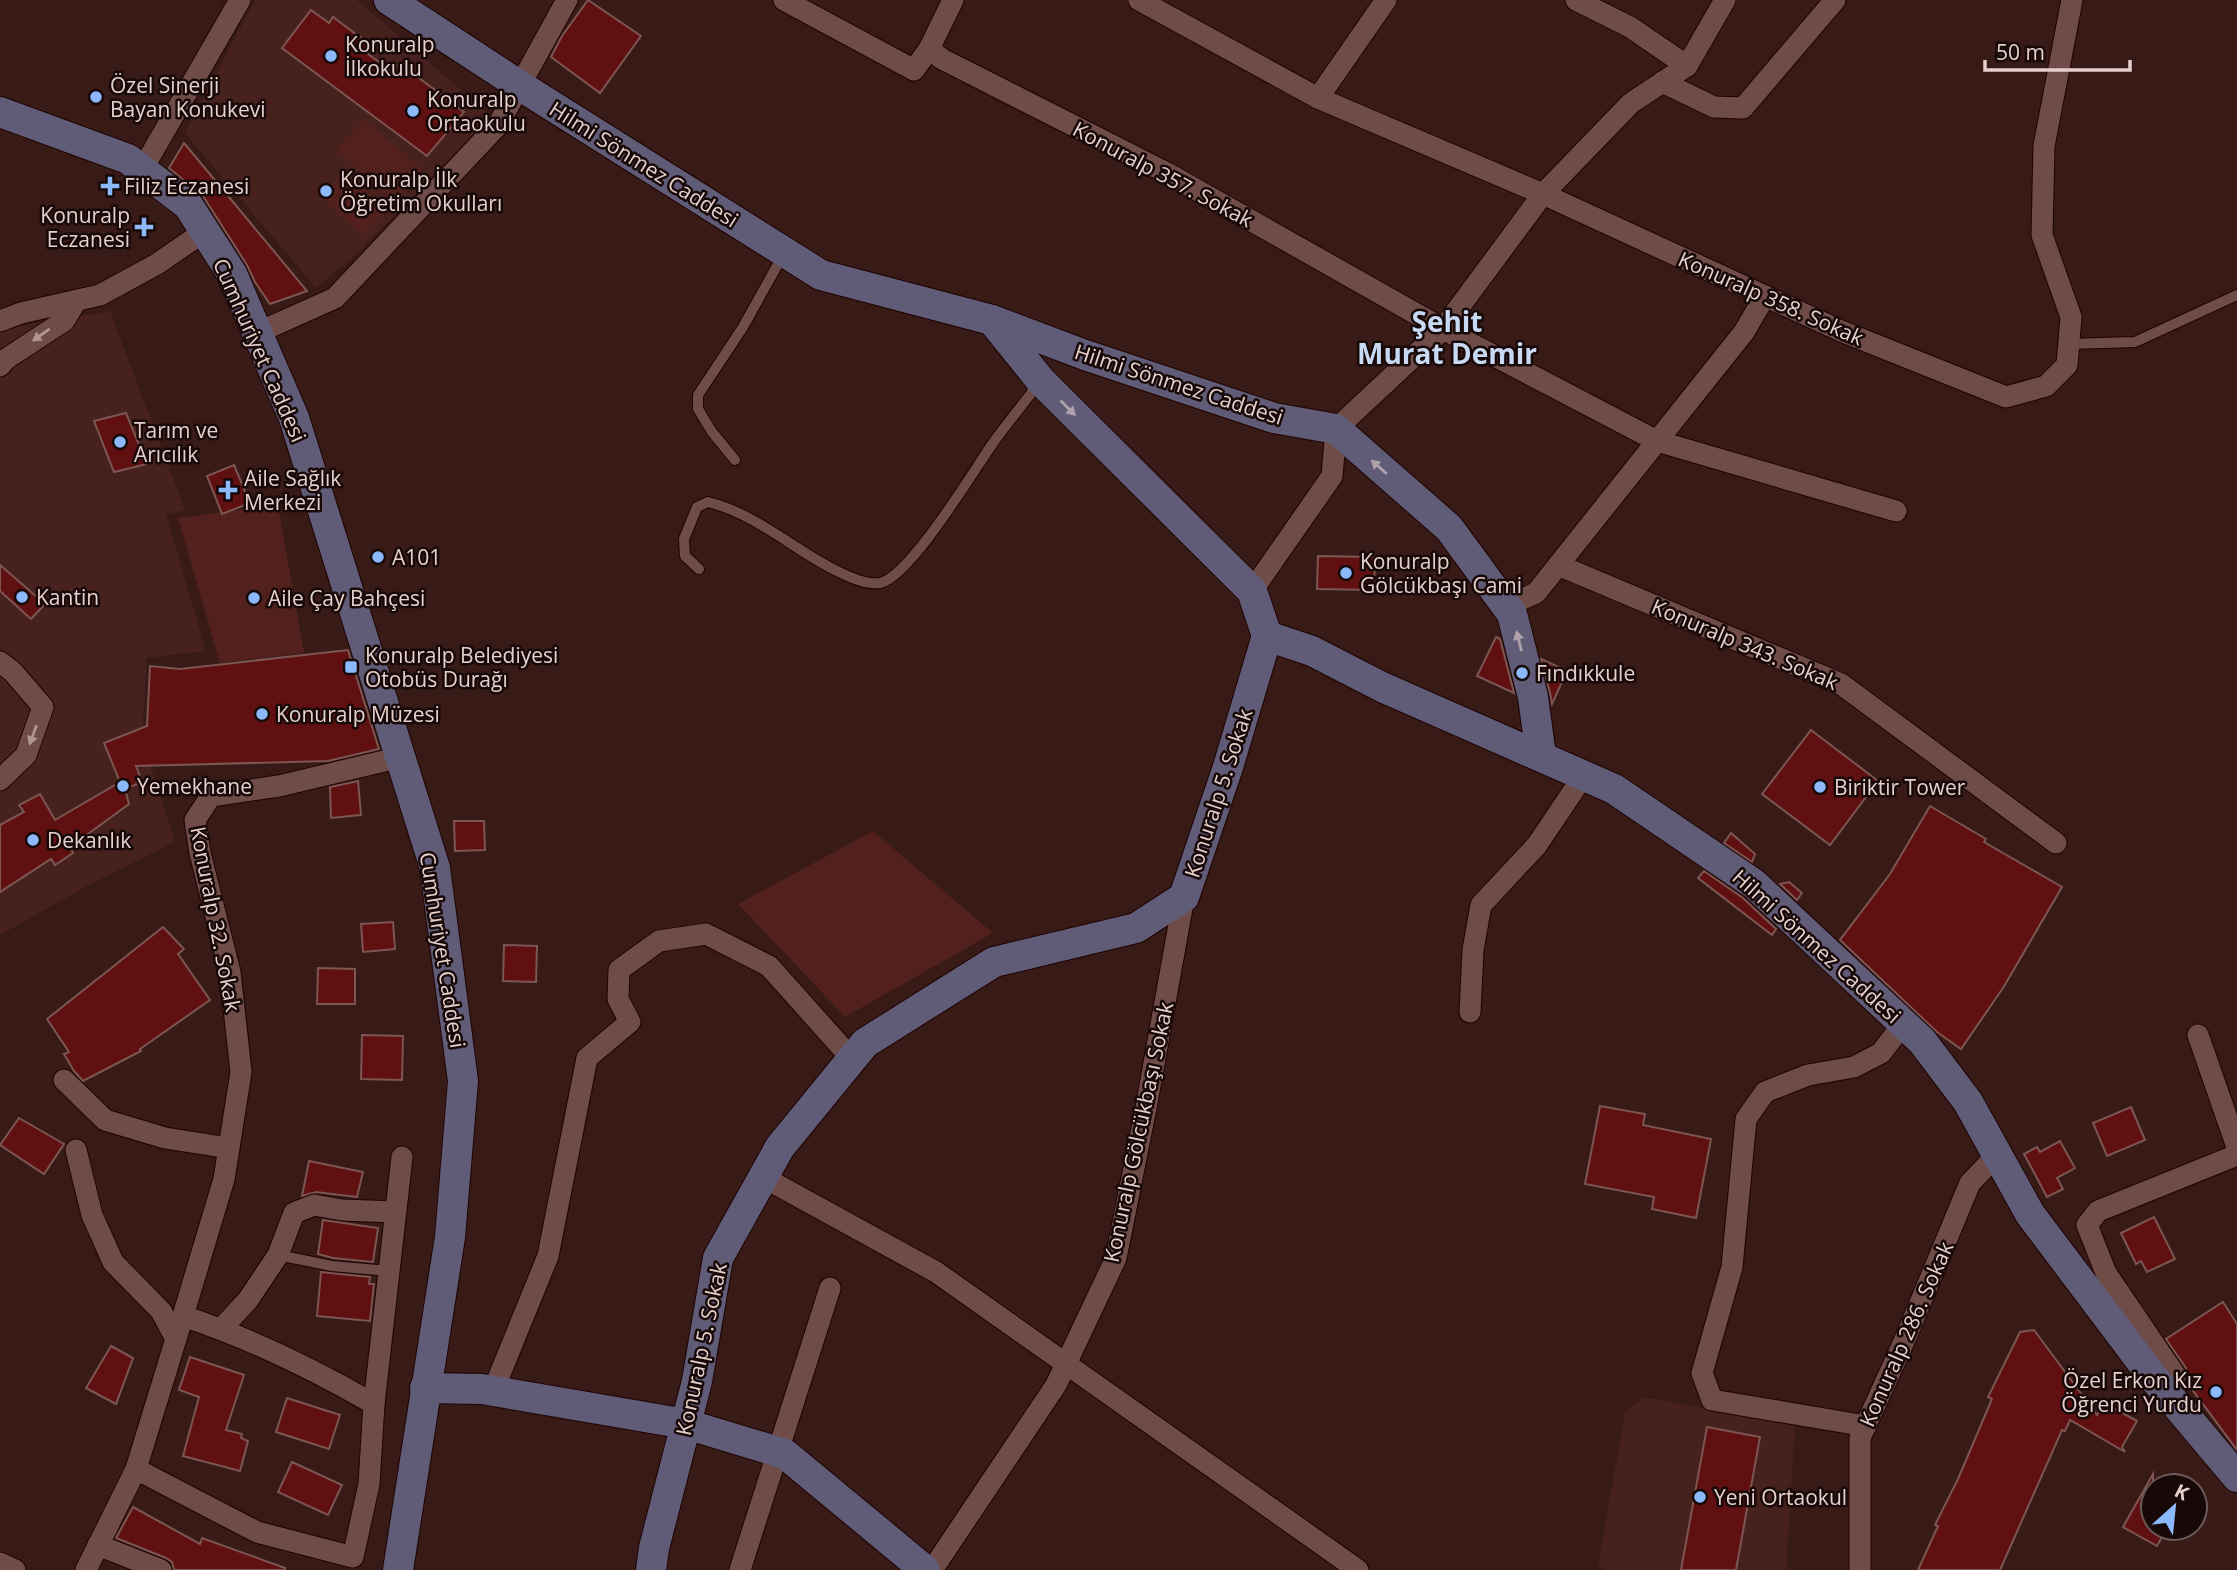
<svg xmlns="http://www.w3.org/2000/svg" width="2237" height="1570" font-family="'Open Sans',sans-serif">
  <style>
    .built { fill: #47211e }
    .green { fill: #52211e }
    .building { fill: #611011; stroke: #7b5652; stroke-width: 2 }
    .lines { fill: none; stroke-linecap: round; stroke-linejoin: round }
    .lane-casing { stroke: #1e0403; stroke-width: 12 }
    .street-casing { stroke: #1e0403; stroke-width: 23 }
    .secondary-casing { stroke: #1e0403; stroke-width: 32 }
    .lane { stroke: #6f4c48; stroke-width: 10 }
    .street { stroke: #6f4c48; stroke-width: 21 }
    .secondary { stroke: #605c78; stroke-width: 30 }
    .oneway { fill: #b09592 }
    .oneway2 { fill: #b0a2ac }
    .poi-dot { fill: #8cb9fc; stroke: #170908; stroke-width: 2.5 }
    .labels { text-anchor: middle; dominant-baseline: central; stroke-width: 5; stroke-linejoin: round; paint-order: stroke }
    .poi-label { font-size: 21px; fill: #e6d0ce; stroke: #170908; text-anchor: start }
    .street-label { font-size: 21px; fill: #e6d0ce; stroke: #170908 }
    .district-label { font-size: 28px; font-weight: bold; fill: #c8d9f3; stroke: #170908 }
  </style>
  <rect width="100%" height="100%" fill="#381a17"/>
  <g class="built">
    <polygon points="255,0 357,0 491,116 362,249 316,288 185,133"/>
    <polygon points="110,311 185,510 166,515 206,651 147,658 142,739 175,842 87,886 0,935 0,330"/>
    <polygon points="1644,1397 1795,1426 1786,1570 1606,1570 1598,1567 1625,1412"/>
  </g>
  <g class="green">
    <polygon points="364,119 423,170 395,202 336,151"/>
    <polygon points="345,170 388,208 363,235 321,197"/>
    <polygon points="278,505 304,653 220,663 178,518"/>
    <polygon points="873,831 993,933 845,1017 738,904"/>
  </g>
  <g class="building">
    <polygon points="588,0 641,36 600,93 551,57 562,36"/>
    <polygon points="311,10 329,23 333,17 369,44 364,51 393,72 399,63 464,112 427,156 282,48"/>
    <polygon points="184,143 307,291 270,304 255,282 247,265 203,196 169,168"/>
    <polygon points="126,413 147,464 114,472 94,421"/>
    <polygon points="234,465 250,503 222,514 207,476"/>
    <polygon points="1318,556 1375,557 1374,590 1317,589"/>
    <polygon points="0,565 45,604 31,619 0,591"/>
    <polygon points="1496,637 1500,639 1514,693 1477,676"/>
    <polygon points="348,650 379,749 328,761 136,766 142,782 125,789 129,804 70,847 73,853 55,865 51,859 0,892 0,825 24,812 19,805 40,794 55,820 120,782 104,743 147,726 150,666 180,669"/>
    <polygon points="1541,659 1567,671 1552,704 1550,693"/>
    <polygon points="1811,730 1878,781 1830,845 1762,794"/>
    <polygon points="358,781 361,815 331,818 330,787"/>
    <polygon points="1930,806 1986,839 1984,842 2062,887 2003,988 1961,1049 1937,1032 1840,940 1890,874"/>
    <polygon points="454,821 484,821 485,850 455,851"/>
    <polygon points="1731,833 1755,854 1752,862 1724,843"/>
    <polygon points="1704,871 1743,898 1776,929 1772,935 1698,878"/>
    <polygon points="1789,882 1802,893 1797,900 1780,884"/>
    <polygon points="393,922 395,949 363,952 361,924"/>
    <polygon points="163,927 184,949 178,954 210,1000 140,1049 141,1051 83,1081 74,1071 64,1054 69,1052 47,1019"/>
    <polygon points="504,945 537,946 536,982 503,981"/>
    <polygon points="318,968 355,969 355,1004 317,1004"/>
    <polygon points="362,1035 403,1036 402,1080 361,1079"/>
    <polygon points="1600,1106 1645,1114 1643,1125 1711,1139 1696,1218 1652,1209 1654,1197 1585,1184"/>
    <polygon points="2131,1107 2145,1140 2107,1156 2093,1123"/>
    <polygon points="19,1118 64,1144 44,1174 0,1145"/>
    <polygon points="2060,1141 2075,1168 2057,1178 2063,1189 2047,1197 2024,1154 2037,1147 2040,1152"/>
    <polygon points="309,1161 363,1172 357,1197 316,1192 302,1196"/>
    <polygon points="2154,1217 2175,1259 2147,1272 2141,1261 2136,1264 2121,1233"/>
    <polygon points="323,1220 378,1228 373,1262 333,1258 318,1254"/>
    <polygon points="321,1272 370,1277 369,1284 374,1284 370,1321 317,1316"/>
    <polygon points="2223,1302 2237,1324 2237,1450 2188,1384 2186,1368 2166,1339"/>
    <polygon points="2034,1330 2097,1415 2104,1403 2137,1421 2122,1447 2125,1452 2070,1420 2065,1431 2062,1430 2000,1570 1918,1570 1938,1526 1935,1525 1958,1479 1992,1399 1988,1397 2020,1332"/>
    <polygon points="111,1346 133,1358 116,1404 86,1388"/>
    <polygon points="190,1357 244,1375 226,1430 242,1434 241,1438 248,1441 240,1471 183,1456 199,1397 179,1390"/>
    <polygon points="287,1398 340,1415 329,1449 276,1432"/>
    <polygon points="1707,1427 1760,1437 1736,1570 1681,1570"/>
    <polygon points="292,1462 342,1485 328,1515 278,1492"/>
    <polygon points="2153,1474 2153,1528 2167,1528 2157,1546 2123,1527"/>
    <polygon points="133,1507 200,1544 202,1538 285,1568 285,1570 174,1570 172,1562 166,1558 116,1538"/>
  </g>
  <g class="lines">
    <defs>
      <g id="lane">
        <polyline points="2069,344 2135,342 2237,295"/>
        <polyline points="735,460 712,432 698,409 698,395 743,327 783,255"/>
        <path d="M699 569 685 556 684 539 697 507 708 502C757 514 795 551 839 572 851 578 867 585 880 583 910 577 974 470 993 443 1008 422 1024 403 1039 383"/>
        <polyline points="278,1255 332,1266 389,1271"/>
      </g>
      <g id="street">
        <polyline points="784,0 914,70 929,49"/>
        <polyline points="953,0 929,49 942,59 1167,173 1443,329 1657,441 1896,511"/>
        <polyline points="1139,0 1318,98 1543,194 1841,331 2006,397 2046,386 2067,365 2071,317 2042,235 2044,146 2072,0"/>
        <polyline points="1576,0 1630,27 1687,66"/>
        <polyline points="1662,82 1714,107 1743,108 1835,0"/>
        <polyline points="1318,98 1386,0"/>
        <polyline points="142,170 240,0"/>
        <polyline points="0,321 21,313 100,295 157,264 205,231"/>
        <polyline points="257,333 335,298 498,125 567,0"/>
        <polyline points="0,366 6,359 64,321 76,301"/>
        <polyline points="1558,565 1841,684 2056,843"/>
        <polyline points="1252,591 1332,476 1336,429 1443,329 1543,194 1631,103 1687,66 1725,0"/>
        <polyline points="1506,606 1536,593 1744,332 1765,296"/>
        <polyline points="0,662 13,672 43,707 26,755 0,780"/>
        <polyline points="1470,1012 1473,950 1481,905 1537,845 1584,775"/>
        <polyline points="2198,1035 2237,1147"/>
        <polyline points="64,1080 105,1120 165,1138 229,1148"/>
        <polyline points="76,1150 92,1215 113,1262 161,1311 176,1339"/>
        <polyline points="763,1177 936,1272 1358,1570"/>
        <polyline points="183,1316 224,1179 241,1072 230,972 200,853 195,820 211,796 279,786 401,757"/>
        <polyline points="221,1329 248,1300 278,1255 294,1213 314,1205 342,1210 395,1212"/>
        <polyline points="493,1391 548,1256 587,1058 630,1022 618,999 619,970 659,941 706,934 769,966 852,1059"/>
        <polyline points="2174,1402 2175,1375 2106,1273 2087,1225 2098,1211 2237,1155"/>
        <polyline points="374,1404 402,1157"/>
        <polyline points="1866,1426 1712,1400 1702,1373 1732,1267 1746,1119 1765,1092 1808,1075 1854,1067 1881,1053 1904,1023"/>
        <polyline points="98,1545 161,1570"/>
        <polyline points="0,1563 15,1570"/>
        <path d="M86 1570 136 1469 183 1316C250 1338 313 1369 374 1404L369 1484 353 1557 257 1532 136 1469"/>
        <polyline points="740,1570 830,1288"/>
        <polyline points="932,1570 1056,1385 1116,1258 1146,1108 1184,897"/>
        <polyline points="1860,1570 1860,1438 1906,1337 1970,1183 1997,1155"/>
      </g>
      <g id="secondary">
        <polyline points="389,0 519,85 821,275 992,320 1085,355 1274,418 1336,429 1449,528 1512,614 1533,697 1541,756"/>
        <polyline points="0,112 128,159 188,205 232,274 294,418 435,868 463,1081 450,1237 398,1570"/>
        <polyline points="992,320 1041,381 1252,591 1267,636"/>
        <polyline points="1267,636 1312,651 1382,687 1614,789 1754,884 1922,1041 1968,1102 2030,1214 2152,1376 2237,1477"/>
        <polyline points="425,1388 482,1389 686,1424 785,1454 925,1570"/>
        <polyline points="651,1570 654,1548 697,1381 718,1258 780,1147 865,1043 994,962 1136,928 1184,897 1228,767 1267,636"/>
      </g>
    </defs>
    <use href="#lane" class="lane-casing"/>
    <use href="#street" class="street-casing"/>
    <use href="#secondary" class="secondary-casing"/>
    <use href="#lane" class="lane"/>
    <use href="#street" class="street"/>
    <use href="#secondary" class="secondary"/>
  </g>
  <defs><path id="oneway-solid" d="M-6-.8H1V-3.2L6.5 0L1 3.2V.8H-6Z" transform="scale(1.75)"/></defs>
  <g class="oneway">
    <use href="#oneway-solid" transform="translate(41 335) rotate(145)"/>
    <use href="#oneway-solid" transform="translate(33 735) rotate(110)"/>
  </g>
  <g class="oneway2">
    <use href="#oneway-solid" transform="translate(1068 408) rotate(45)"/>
    <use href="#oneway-solid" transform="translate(1379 467) rotate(-138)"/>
    <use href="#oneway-solid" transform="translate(1519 641) rotate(-104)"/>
  </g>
  <g class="poi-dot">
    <circle cx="331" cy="56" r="7"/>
    <circle cx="96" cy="97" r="7"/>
    <circle cx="413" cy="111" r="7"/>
    <path d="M106.5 175.5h7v7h7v7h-7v7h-7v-7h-7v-7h7z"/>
    <circle cx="326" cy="191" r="7"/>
    <path d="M140.5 216.5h7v7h7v7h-7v7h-7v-7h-7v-7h7z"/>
    <circle cx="120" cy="442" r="7"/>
    <path d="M224.5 479.5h7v7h7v7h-7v7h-7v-7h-7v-7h7z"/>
    <circle cx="378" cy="557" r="7"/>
    <circle cx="1346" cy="573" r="7"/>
    <circle cx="22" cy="597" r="7"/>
    <circle cx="254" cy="598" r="7"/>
    <rect x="344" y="660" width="14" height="14" rx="3.5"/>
    <circle cx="1522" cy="673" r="7"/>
    <circle cx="262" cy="714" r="7"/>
    <circle cx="123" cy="786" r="7"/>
    <circle cx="1820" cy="787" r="7"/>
    <circle cx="33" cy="840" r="7"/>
    <circle cx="2216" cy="1392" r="7"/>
    <circle cx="1700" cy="1497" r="7"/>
  </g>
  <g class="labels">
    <g class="poi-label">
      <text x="345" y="44">Konuralp<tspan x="345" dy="24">İlkokulu</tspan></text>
      <text x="110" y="85">Özel Sinerji<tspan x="110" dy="24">Bayan Konukevi</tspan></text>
      <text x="427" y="99">Konuralp<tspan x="427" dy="24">Ortaokulu</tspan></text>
      <text x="340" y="179">Konuralp İlk<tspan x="340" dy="24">Öğretim Okulları</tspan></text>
      <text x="124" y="186">Filiz Eczanesi</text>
      <text x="130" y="215" text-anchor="end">Konuralp<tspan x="130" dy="24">Eczanesi</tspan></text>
      <text x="134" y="430">Tarım ve<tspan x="134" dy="24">Arıcılık</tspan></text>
      <text x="244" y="478">Aile Sağlık<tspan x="244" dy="24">Merkezi</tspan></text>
      <text x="392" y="557">A101</text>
      <text x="1360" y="561">Konuralp<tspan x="1360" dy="24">Gölcükbaşı Cami</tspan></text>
      <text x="36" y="597">Kantin</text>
      <text x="268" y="598">Aile Çay Bahçesi</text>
      <text x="365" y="655">Konuralp Belediyesi<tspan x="365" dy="24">Otobüs Durağı</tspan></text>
      <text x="1536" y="673">Fındıkkule</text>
      <text x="276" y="714">Konuralp Müzesi</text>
      <text x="137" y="786">Yemekhane</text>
      <text x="1834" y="787">Biriktir Tower</text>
      <text x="47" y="840">Dekanlık</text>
      <text x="2202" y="1380" text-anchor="end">Özel Erkon Kız<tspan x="2202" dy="24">Öğrenci Yurdu</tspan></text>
      <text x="1714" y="1497">Yeni Ortaokul</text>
    </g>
    <g class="street-label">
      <text transform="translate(644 164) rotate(32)">Hilmi Sönmez Caddesi</text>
      <text transform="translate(1163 174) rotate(28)">Konuralp 357. Sokak</text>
      <text transform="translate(1771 298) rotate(24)">Konuralp 358. Sokak</text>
      <text transform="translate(260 350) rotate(66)">Cumhuriyet Caddesi</text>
      <text transform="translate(1179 384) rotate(18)">Hilmi Sönmez Caddesi</text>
      <text transform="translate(1745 644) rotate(23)">Konuralp 343. Sokak</text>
      <text transform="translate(1218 793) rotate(-72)">Konuralp 5. Sokak</text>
      <text transform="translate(216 919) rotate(79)">Konuralp 32. Sokak</text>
      <text transform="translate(1817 946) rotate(42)">Hilmi Sönmez Caddesi</text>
      <text transform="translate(443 950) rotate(81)">Cumhuriyet Caddesi</text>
      <text transform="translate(1138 1132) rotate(-78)">Konuralp Gölcükbaşı Sokak</text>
      <text transform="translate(1906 1334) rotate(-66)">Konuralp 286. Sokak</text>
      <text transform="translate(701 1349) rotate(-78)">Konuralp 5. Sokak</text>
    </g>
    <g class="district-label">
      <text x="1447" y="321">Şehit<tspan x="1447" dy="32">Murat Demir</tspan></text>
    </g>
  </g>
  <g transform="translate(2174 1507) rotate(27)"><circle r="33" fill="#170908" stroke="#6a5957" stroke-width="2"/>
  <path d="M0-5L12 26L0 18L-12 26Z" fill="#8cb9fc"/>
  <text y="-10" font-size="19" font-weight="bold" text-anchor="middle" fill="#e6d0ce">K</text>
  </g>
  <path d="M1985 60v10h145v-10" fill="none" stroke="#e6d0ce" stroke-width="3.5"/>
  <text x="1996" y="60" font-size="21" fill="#e6d0ce" stroke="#170908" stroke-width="5" paint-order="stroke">50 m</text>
</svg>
